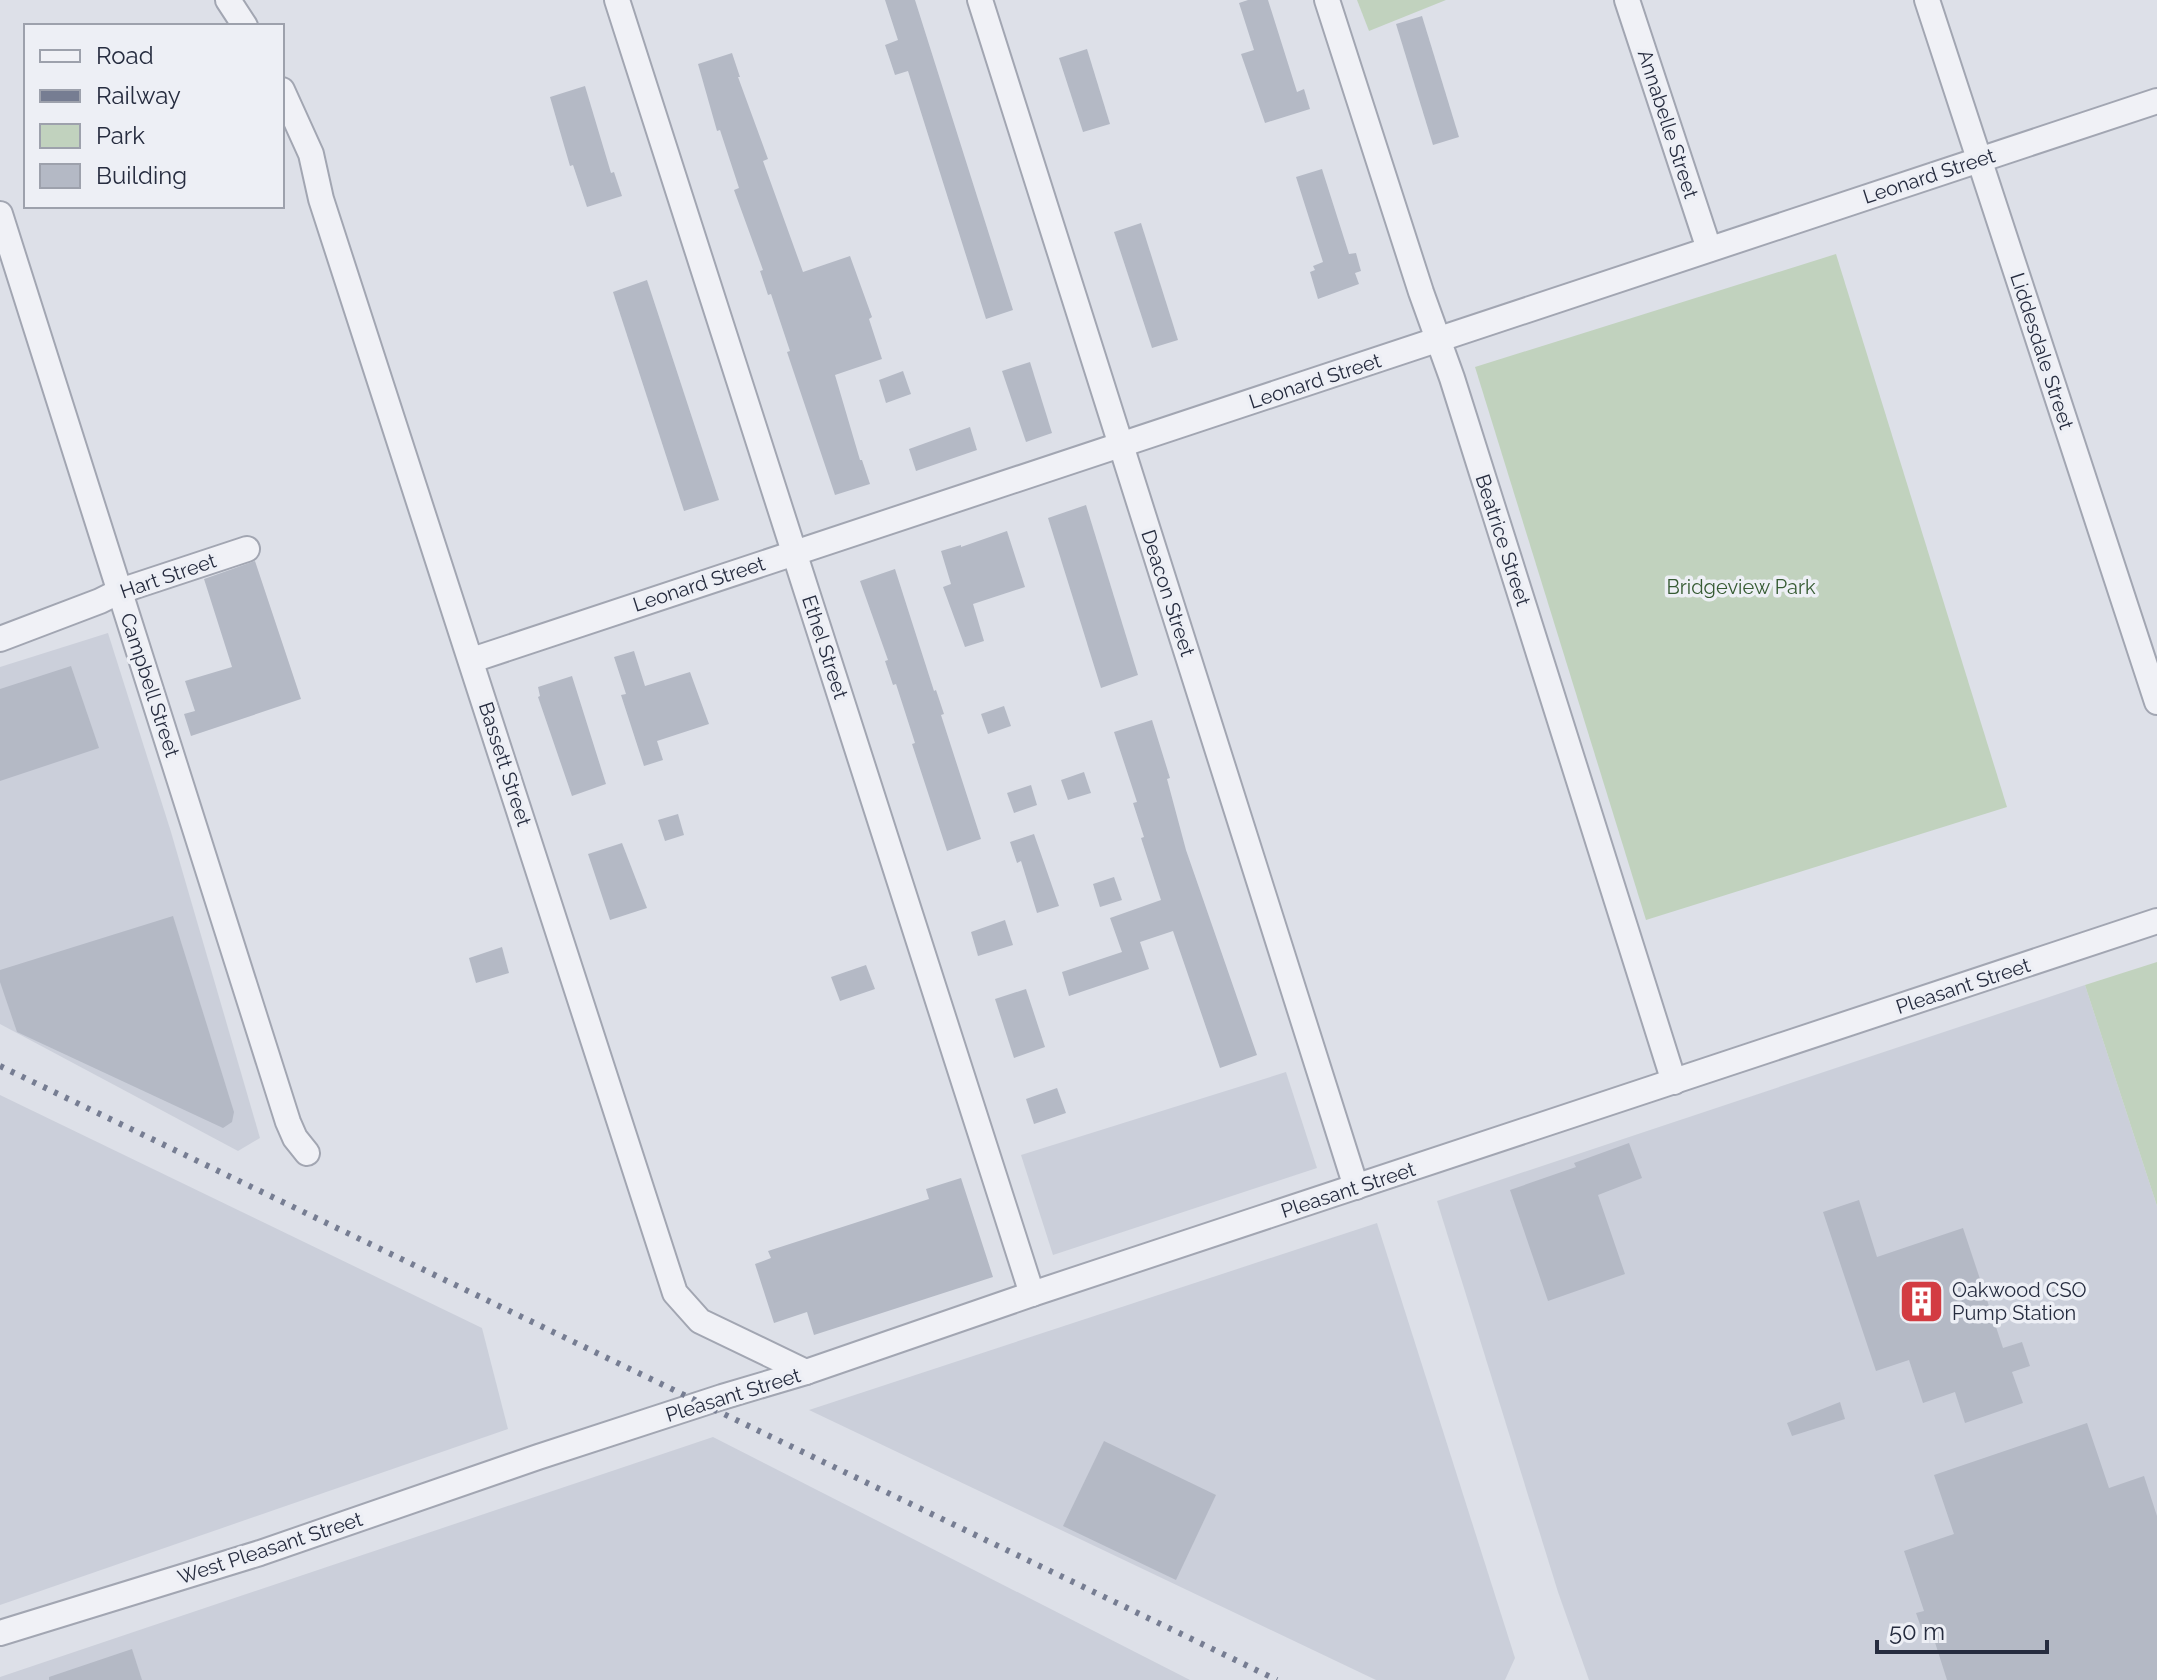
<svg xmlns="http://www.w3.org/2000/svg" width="2157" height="1680" font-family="Raleway,sans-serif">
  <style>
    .built { fill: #cbcfda }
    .green { fill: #c1d2be }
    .building { fill: #b4b9c5 }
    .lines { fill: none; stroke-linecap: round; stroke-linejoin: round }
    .minor-casing { stroke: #a2a6b2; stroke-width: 28 }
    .minor { stroke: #f0f1f6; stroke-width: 24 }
    .rail { stroke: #767d92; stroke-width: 6; stroke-dasharray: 4 8; stroke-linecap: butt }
    .labels { text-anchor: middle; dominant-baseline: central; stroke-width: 7; stroke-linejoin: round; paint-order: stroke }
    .street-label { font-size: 20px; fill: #262c3f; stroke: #edeff5 }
    .park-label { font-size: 20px; fill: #365b33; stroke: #edeff5 }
    .poi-label { font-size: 20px; fill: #262c3f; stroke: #edeff5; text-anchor: start }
  </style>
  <rect width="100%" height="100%" fill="#dde0e8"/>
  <g class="built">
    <polygon points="108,633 171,832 260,1138 238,1151 0,1024 0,667"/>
    <polygon points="2085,985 2157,1206 2157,1680 1589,1680 1558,1592 1437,1201"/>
    <polygon points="1286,1072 1317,1168 1053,1255 1021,1155"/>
    <polygon points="0,1095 482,1328 508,1429 0,1605"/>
    <polygon points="1377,1223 1515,1658 1505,1680 1376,1680 809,1410"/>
    <polygon points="713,1437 1190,1680 0,1680 0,1677"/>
  </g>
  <g class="green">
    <polygon points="1357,0 1446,0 1369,31"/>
    <polygon points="1836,254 2007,807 1646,920 1475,367"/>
    <polygon points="2157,962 2157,1206 2085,985"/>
  </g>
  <g class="building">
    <polygon points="885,0 915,0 1013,310 986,319 908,71 895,75 885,45 898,40"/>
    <polygon points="1248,0 1268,0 1297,92 1304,89 1310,109 1265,123 1241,54 1254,50 1239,3"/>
    <polygon points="1422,16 1459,137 1433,145 1396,24"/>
    <polygon points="1087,49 1110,124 1083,132 1059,58"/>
    <polygon points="732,53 740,77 738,77 768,159 763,161 803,272 850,256 872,317 869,319 882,359 835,375 860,460 862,460 870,484 835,495 787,352 790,351 771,294 768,295 760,271 763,270 734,190 739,188 720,130 717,131 698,64"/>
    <polygon points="585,86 611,173 614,172 622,196 587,207 573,165 570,166 550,97"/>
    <polygon points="1322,169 1349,254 1356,253 1361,271 1355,273 1359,284 1318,299 1310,272 1315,270 1313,266 1323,262 1296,177"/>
    <polygon points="1141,223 1178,340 1152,348 1114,232"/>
    <polygon points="647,280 719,500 684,511 613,292"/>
    <polygon points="1030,362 1052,433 1026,442 1002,371"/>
    <polygon points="903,371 911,394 886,403 879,380"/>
    <polygon points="970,427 977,450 916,471 909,449"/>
    <polygon points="1086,505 1138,675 1101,688 1048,518"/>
    <polygon points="1007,531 1025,587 973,604 984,641 965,647 943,587 951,584 941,551 961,545 961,547"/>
    <polygon points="255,561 301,699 191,736 184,714 195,711 185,681 232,667 204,579"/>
    <polygon points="895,569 934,691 936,690 944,714 941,715 981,839 947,851 912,744 915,743 896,684 893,685 885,661 888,660 860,581"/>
    <polygon points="634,651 645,686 690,672 709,724 657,741 663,760 644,766 621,695 626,694 614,657"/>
    <polygon points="71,666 99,748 0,781 0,689"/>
    <polygon points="572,676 606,784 572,796 538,697 540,696 538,687"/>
    <polygon points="1004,706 1011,726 988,734 981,714"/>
    <polygon points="1152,720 1170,778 1167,779 1186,850 1257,1055 1220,1068 1173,931 1140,942 1149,969 1069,996 1062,972 1122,952 1110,918 1161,900 1141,838 1144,837 1133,803 1137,802 1114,732"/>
    <polygon points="1084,772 1091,793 1068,800 1061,780"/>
    <polygon points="1031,785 1037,805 1014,813 1007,793"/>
    <polygon points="678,814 684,835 665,841 658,820"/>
    <polygon points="1034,834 1059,906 1037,913 1021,861 1017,863 1010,842"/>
    <polygon points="622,843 647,908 610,920 588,854"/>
    <polygon points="1114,877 1122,900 1100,907 1093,884"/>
    <polygon points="173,916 234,1112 232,1122 223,1128 17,1032 0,982 0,970"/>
    <polygon points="1005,920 1013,945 978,956 971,932"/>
    <polygon points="502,947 509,973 476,983 469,958"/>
    <polygon points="866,965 875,989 840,1001 831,977"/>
    <polygon points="1026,989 1045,1047 1014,1058 995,999"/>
    <polygon points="1057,1088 1066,1113 1034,1124 1026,1099"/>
    <polygon points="1629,1143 1642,1178 1598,1195 1625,1274 1548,1301 1510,1190 1576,1167 1574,1163"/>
    <polygon points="961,1178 993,1277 814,1335 807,1312 774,1323 755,1264 771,1258 768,1251 929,1199 926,1189"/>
    <polygon points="1859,1200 1877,1257 1963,1228 2003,1348 2022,1342 2030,1366 2012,1372 2023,1403 1965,1423 1955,1392 1923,1403 1909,1360 1876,1371 1823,1212"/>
    <polygon points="1840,1402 1845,1419 1792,1436 1787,1423"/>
    <polygon points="2087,1423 2109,1488 2144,1476 2157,1516 2157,1680 1947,1680 1932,1633 1924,1636 1916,1613 1924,1611 1904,1551 1954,1534 1934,1475"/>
    <polygon points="1104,1441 1216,1495 1176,1580 1063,1526"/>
    <polygon points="132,1649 142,1680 49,1680 49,1677"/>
  </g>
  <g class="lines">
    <defs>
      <g id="minor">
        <polyline points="228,0 245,26"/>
        <polyline points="617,0 1032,1294"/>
        <polyline points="980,0 1356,1187"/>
        <polyline points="1327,0 1421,292 1452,378 1674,1082"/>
        <polyline points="1627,0 1709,249"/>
        <polyline points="1927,0 2157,702"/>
        <polyline points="282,90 311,154 321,199 675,1293 700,1321 806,1372"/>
        <polyline points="0,214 288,1122 295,1138 307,1153"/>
        <polyline points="0,639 100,601 120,591 247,549"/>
        <polyline points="472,660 2157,101"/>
        <polyline points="0,1633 260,1553 538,1457 722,1397 806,1372 1032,1294 2157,921"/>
      </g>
    </defs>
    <use href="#minor" class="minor-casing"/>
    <use href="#minor" class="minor"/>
    <polyline class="rail" points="0,1066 1277,1680"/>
  </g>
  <defs>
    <symbol id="building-square" viewBox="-11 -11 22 22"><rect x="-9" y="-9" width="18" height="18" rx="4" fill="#d33c42" stroke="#edeff5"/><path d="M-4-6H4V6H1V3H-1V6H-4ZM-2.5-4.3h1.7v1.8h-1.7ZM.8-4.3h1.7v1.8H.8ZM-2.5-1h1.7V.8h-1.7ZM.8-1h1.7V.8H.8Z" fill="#fff"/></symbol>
  </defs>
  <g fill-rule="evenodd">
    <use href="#building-square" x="1896" y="1276" width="51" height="51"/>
  </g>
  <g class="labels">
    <g class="street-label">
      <text transform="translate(1668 124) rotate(72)">Annabelle Street</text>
      <text transform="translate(1929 176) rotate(-18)">Leonard Street</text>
      <text transform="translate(2042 351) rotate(72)">Liddesdale Street</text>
      <text transform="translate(1315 381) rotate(-18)">Leonard Street</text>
      <text transform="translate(1503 540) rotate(72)">Beatrice Street</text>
      <text transform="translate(168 576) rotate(-19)">Hart Street</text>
      <text transform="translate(699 584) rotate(-18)">Leonard Street</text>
      <text transform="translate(1168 593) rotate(72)">Deacon Street</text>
      <text transform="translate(825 647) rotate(72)">Ethel Street</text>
      <text transform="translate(150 685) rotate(72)">Campbell Street</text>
      <text transform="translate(505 764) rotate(72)">Bassett Street</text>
      <text transform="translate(1963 986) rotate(-18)">Pleasant Street</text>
      <text transform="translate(1348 1190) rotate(-18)">Pleasant Street</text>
      <text transform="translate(733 1395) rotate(-17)">Pleasant Street</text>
      <text transform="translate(270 1548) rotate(-18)">West Pleasant Street</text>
    </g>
    <g class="park-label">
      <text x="1741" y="587">Bridgeview Park</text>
    </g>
    <g class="poi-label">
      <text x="1952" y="1290">Oakwood CSO<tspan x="1952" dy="23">Pump Station</tspan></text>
    </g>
  </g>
  <rect x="24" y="24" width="260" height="184" fill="#edeff5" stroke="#9da1ac" stroke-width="2"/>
  <rect x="40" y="50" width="40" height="12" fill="#f0f1f6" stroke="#9da1ac" stroke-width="2"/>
  <text x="96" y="64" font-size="24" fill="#262c3f">Road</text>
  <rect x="40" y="90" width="40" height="12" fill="#767d92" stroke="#9da1ac" stroke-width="2"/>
  <text x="96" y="104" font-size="24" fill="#262c3f">Railway</text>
  <rect x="40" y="124" width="40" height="24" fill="#c1d2be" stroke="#9da1ac" stroke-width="2"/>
  <text x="96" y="144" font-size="24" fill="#262c3f">Park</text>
  <rect x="40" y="164" width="40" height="24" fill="#b4b9c5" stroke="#9da1ac" stroke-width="2"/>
  <text x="96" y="184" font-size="24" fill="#262c3f">Building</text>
  <path d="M1877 1640v12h170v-12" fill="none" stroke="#262c3f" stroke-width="4"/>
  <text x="1889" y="1640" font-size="24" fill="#262c3f" stroke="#edeff5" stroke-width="6" paint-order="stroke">50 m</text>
</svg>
